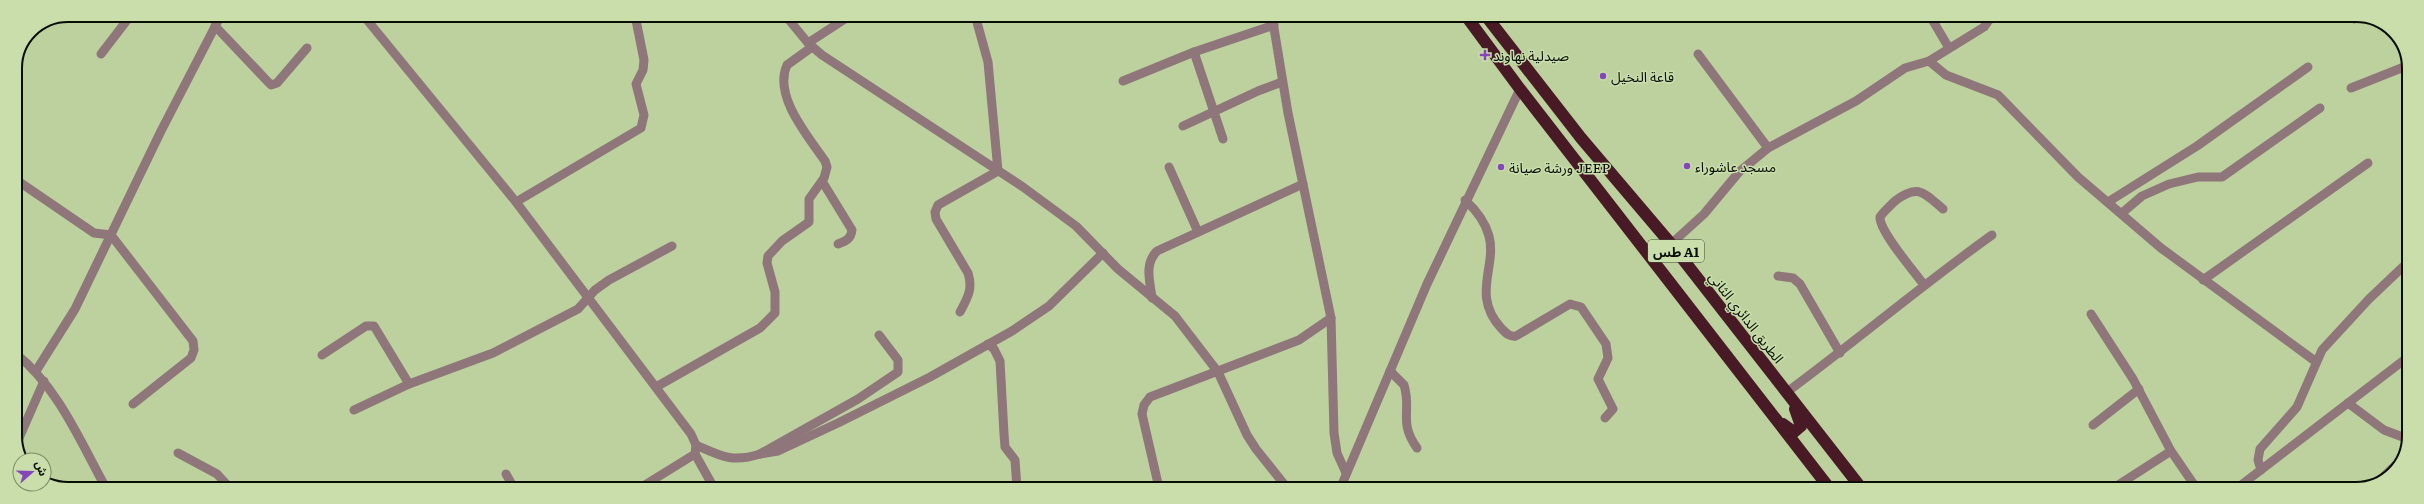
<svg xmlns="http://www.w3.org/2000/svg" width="2424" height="504" font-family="Literata,'Noto Sans Arabic',serif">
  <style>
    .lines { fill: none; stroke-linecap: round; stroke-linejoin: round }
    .minor { stroke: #8f767a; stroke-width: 9 }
    .highway { stroke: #481a26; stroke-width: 12 }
    .poi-dot { fill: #8546bb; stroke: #c9deab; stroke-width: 1.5 }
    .labels { text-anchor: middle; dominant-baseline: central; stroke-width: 3; stroke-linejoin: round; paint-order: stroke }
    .shield { fill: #c9deab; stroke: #424c34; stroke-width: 1 }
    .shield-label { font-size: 13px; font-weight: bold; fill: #080e01 }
    .poi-label { font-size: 14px; fill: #080e01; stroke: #c9deab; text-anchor: start }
    .street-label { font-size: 14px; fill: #080e01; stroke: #c9deab }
    .rim { fill: none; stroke: #080e01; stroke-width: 2 }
  </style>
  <rect width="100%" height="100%" fill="#bcd19e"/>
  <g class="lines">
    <g class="minor">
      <polyline points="363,15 516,202 691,434 696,445 695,454 640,488"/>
      <polyline points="785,15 808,43 822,55 1023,187 1076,226 1118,269 1175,316 1218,372 1247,435 1256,449 1288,489"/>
      <polyline points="1272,16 1288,113 1331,318 1334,433 1337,453 1346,473"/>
      <polyline points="1930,16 1949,48"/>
      <polyline points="2354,19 2362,16"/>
      <polyline points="215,26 271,85 277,83 307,48"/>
      <polyline points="808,43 851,15"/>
      <polyline points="1194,52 1223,139"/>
      <polyline points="101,54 131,15"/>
      <polyline points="1698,54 1768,148"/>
      <polyline points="1929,61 1946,75 1998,95 2078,177 2161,248 2315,361"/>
      <polyline points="1123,81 1194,52 1274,25"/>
      <polyline points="2351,88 2409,65"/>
      <polyline points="1183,126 1258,91 1282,82"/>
      <polyline points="1169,167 1198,232"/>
      <polyline points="15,179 94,233 111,235 193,341 194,350 191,358 133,404"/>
      <path d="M822 181 852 230C851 239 846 241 838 244"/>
      <path d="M1465 200C1476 210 1485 221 1489 236 1497 267 1471 295 1501 328 1506 333 1509 337 1516 336L1570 304 1581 307 1606 344 1608 358 1598 379 1613 409 1605 418"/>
      <polyline points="516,202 641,128 644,115 636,84 643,70 644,60 635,15"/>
      <polyline points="2108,202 2197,146 2308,67"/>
      <polyline points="2122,213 2142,196 2169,184 2198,177 2222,177 2320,108"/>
      <polyline points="1671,244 1704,214 1739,172 1768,148 1856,101 1905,68 1929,61 1984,27 1992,16"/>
      <polyline points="1778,276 1793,278 1800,284 1840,353"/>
      <polyline points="2203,280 2368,163"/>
      <path d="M1924 285C1914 271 1879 231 1880 217 1884 211 1890 206 1895 201 1918 183 1924 193 1943 209"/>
      <path d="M1152 298C1150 281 1144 264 1157 251L1303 184"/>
      <path d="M960 312C968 297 973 289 968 273L936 219 935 212 938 205 998 171 988 62 975 15"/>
      <polyline points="2091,314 2133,379 2171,451"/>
      <polyline points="988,344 994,349 1000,361 1004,434 1005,447 1015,460 1017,488"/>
      <path d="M15 353C58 387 80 441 106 488"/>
      <polyline points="322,355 366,326 374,326 409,384"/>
      <polyline points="36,371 75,309 161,131 221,15"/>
      <path d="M1390 371 1404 385C1412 410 1398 422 1417 448"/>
      <path d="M656 387 760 328 775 313V292L767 263 768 256 782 241 809 222V199L824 178 827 167 825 161C808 136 773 96 787 65L812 47"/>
      <path d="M1787 392C1856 341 1922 285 1992 235"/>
      <polyline points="2348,403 2384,430 2408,439"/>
      <polyline points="354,410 409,384 493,353 578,309 595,290 609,280 672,246"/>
      <polyline points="2093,425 2139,389"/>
      <polyline points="16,445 44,381"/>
      <path d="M696 445C721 456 732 463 760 454L858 399 898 372V360L879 335"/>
      <polyline points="178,453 217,474 230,488"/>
      <polyline points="695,454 714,488"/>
      <polyline points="760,454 778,451 838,423 930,377 1012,331 1049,306 1103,253"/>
      <polyline points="2261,470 2258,460 2260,449 2297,407 2322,350 2369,299 2408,262"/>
      <polyline points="506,474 514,488"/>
      <polyline points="2380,480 2400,461"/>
      <polyline points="1159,488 1142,414 1144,405 1150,397 1299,340 1331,318"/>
      <polyline points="1340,489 1427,284 1520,89"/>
      <polyline points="2112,489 2171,451 2197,489"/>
      <polyline points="2236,489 2408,357"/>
    </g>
    <g class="highway">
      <polyline points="1466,16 1520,89 1830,489"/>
      <polyline points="1486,16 1581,138 1671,244 1862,489"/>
      <polyline points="1783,424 1794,432 1801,426 1795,409"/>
    </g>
  </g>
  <g class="poi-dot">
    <path d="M1483 49h4v4h4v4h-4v4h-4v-4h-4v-4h4z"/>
    <circle cx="1603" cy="76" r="4"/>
    <circle cx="1687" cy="166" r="4"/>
    <circle cx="1501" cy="167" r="4"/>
  </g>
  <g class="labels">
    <rect class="shield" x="1648" y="240" width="56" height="22" rx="3"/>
    <g class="shield-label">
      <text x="1676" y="251">طس A1</text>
    </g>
    <g class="poi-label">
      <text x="1493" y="55">صيدلية نهاوند</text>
      <text x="1611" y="76">قاعة النخيل</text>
      <text x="1695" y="166">مسجد عاشوراء</text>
      <text x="1509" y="167">ورشة صيانة JEEP</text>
    </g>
    <g class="street-label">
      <text transform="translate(1747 317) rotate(52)">الطريق الدائري الثاني</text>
    </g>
  </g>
  <path d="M0 0H2424V504H0ZM68 22H2356A46 46 0 0 1 2402 68V436A46 46 0 0 1 2356 482H68A46 46 0 0 1 22 436V68A46 46 0 0 1 68 22Z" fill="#c9deab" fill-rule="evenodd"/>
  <path class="rim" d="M68 22H2356A46 46 0 0 1 2402 68V436A46 46 0 0 1 2356 482H68A46 46 0 0 1 22 436V68A46 46 0 0 1 68 22Z"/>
  <g transform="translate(32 472) rotate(70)"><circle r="19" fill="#c9deab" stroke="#7c8b67"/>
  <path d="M0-3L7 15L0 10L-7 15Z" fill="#8546bb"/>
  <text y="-6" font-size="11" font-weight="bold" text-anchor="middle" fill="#080e01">ش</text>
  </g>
</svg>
